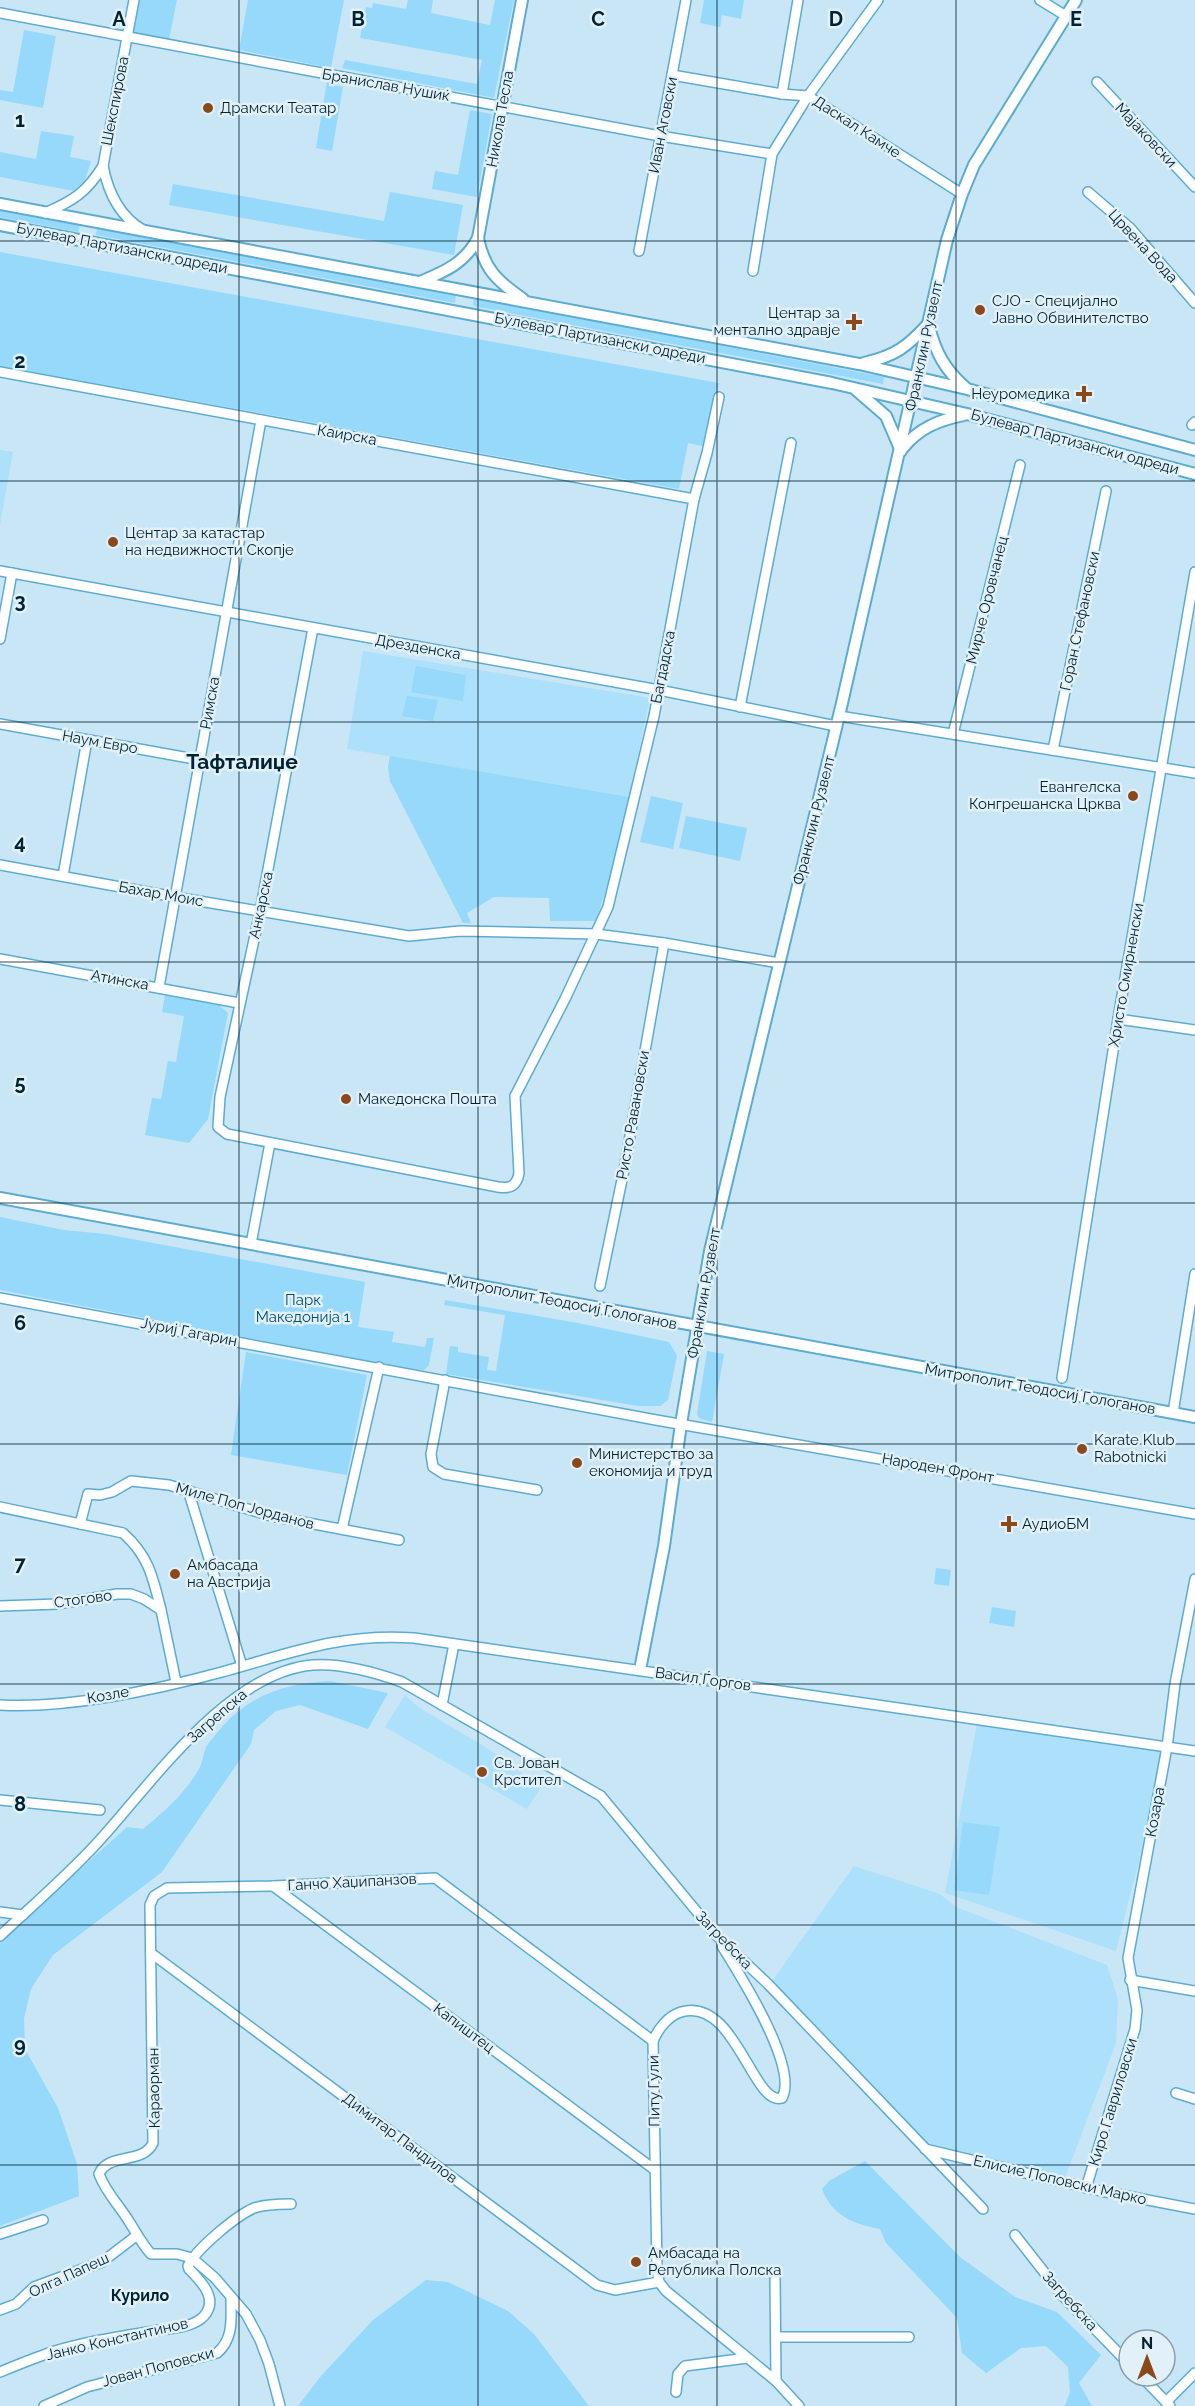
<svg xmlns="http://www.w3.org/2000/svg" width="1195" height="2406" font-family="Raleway,sans-serif">
  <style>
    .built { fill: #ade0fa }
    .green { fill: #96d9fa }
    .lines { fill: none; stroke-linecap: round; stroke-linejoin: round }
    .minor-casing { stroke: #5cacd1; stroke-width: 12 }
    .tertiary-casing { stroke: #5cacd1; stroke-width: 14 }
    .minor { stroke: #fff; stroke-width: 9 }
    .tertiary { stroke: #fff; stroke-width: 10 }
    .grid { fill: none; stroke: #002332; stroke-width: 1.5; stroke-opacity: 0.55 }
    .poi-dot { fill: #8b481b; stroke: #e2f1f9; stroke-width: 2 }
    .labels { text-anchor: middle; dominant-baseline: central; stroke-width: 5; stroke-linejoin: round; paint-order: stroke }
    .street-label { font-size: 15px; fill: #002332; stroke: #e2f1f9 }
    .poi-label { font-size: 15px; fill: #002332; stroke: #e2f1f9; text-anchor: start }
    .park-label { font-size: 15px; fill: #00516d; stroke: #e2f1f9 }
    .neighbourhood-label { font-size: 16px; font-weight: bold; fill: #002332; stroke: #e2f1f9 }
    .district-label { font-size: 21px; font-weight: bold; fill: #002332; stroke: #e2f1f9 }
    .grid-label { font-size: 20px; text-anchor: middle; font-weight: bold; fill: #002332; stroke: #e2f1f9; stroke-width: 5; stroke-linejoin: round; paint-order: stroke }
  </style>
  <rect width="100%" height="100%" fill="#c8e6f6"/>
  <g class="built">
    <polygon points="0,450 13,452 0,524"/>
    <polygon points="363,651 650,698 629,797 347,749"/>
    <polygon points="405,1695 418,1707 487,1748 541,1787 527,1809 385,1727"/>
    <polygon points="977,1724 1167,1751 1116,1951 945,1893"/>
    <polygon points="854,1866 940,1894 956,1907 1107,1965 1118,1999 1116,2043 1065,2178 931,2149 772,1981"/>
  </g>
  <g class="green">
    <polygon points="134,0 177,0 168,44 127,37"/>
    <polygon points="248,0 344,0 331,68 239,50"/>
    <polygon points="408,0 433,0 431,13 490,25 495,0 514,0 494,98 342,68 345,60 477,84 482,60 360,38 366,7 372,8 373,3 406,9"/>
    <polygon points="704,0 744,0 741,19 722,15 720,27 700,23"/>
    <polygon points="24,30 56,36 43,108 0,100 0,90 13,92"/>
    <polygon points="327,81 333,82 333,85 343,87 332,151 316,148"/>
    <polygon points="470,110 492,114 477,197 432,189 435,171 458,175"/>
    <polygon points="41,131 74,136 70,157 91,161 85,180 74,191 0,177 0,152 36,159"/>
    <polygon points="173,184 384,221 390,192 463,205 454,255 169,205"/>
    <polygon points="0,210 80,225 78,232 0,217"/>
    <polygon points="97,228 456,295 455,303 96,235"/>
    <polygon points="0,252 719,383 707,447 688,443 679,489 0,366"/>
    <polygon points="474,298 884,377 883,384 473,306"/>
    <polygon points="416,666 466,675 463,701 411,692"/>
    <polygon points="407,696 438,700 433,721 402,716"/>
    <polygon points="390,756 629,797 613,867 596,921 550,921 549,898 494,897 467,913 471,923 463,923 390,781 388,767"/>
    <polygon points="651,796 683,803 673,849 640,842"/>
    <polygon points="686,816 747,828 740,861 679,848"/>
    <polygon points="165,995 219,1005 228,1013 208,1119 189,1143 145,1135 152,1098 161,1099 168,1061 176,1062 184,1016 162,1012"/>
    <polygon points="0,1217 64,1230 105,1234 365,1282 358,1327 394,1332 392,1342 425,1347 427,1338 434,1338 429,1365 424,1370 409,1369 0,1290"/>
    <polygon points="445,1300 578,1323 669,1342 677,1356 668,1400 660,1406 638,1406 446,1374 450,1346 458,1347 458,1352 489,1357 487,1370 496,1371 505,1315 444,1305"/>
    <polygon points="707,1351 724,1354 712,1422 699,1418 697,1414"/>
    <polygon points="246,1352 367,1375 347,1475 231,1455"/>
    <polygon points="936,1568 951,1570 949,1586 934,1584"/>
    <polygon points="992,1607 1016,1611 1014,1627 989,1623"/>
    <path d="M330 1681 388 1693 368 1729 300 1705 276 1711 254 1730 251 1744 162 1872 53 1955 31 1989 24 2018 25 2049 58 2108 77 2164 79 2196 0 2226V1941L127 1827 143 1829C164 1812 185 1793 199 1769 203 1762 203 1754 206 1747 209 1742 214 1737 217 1733 246 1696 285 1683 330 1681Z"/>
    <polygon points="963,1822 1000,1827 989,1895 954,1890"/>
    <path d="M865 2161 960 2257 1015 2297 1057 2312 1101 2355 1079 2383 1092 2406H1065L1070 2392 1068 2367 1046 2346 1021 2348 986 2373 962 2353 957 2318 886 2243 880 2229C854 2224 832 2216 822 2189L829 2181Z"/>
    <polygon points="426,2280 448,2282 508,2311 534,2334 589,2406 298,2406 321,2376 373,2320"/>
  </g>
  <g class="lines">
    <defs>
      <g id="minor">
        <polyline points="1040,0 1066,16"/>
        <polyline points="0,13 660,136 772,154"/>
        <polyline points="672,75 782,94 808,96 962,194"/>
        <polyline points="1097,82 1195,187"/>
        <polyline points="782,94 798,0"/>
        <path d="M103 166C108 192 119 216 143 230"/>
        <polyline points="1088,192 1130,228 1195,303"/>
        <path d="M45 213C73 201 87 192 103 166L134 0"/>
        <polyline points="639,251 686,0"/>
        <polyline points="753,271 772,154 808,96 878,0"/>
        <polyline points="0,372 694,499"/>
        <polyline points="1192,425 1195,422"/>
        <polyline points="0,571 659,690 836,726"/>
        <path d="M313 628 260 912 220 1097 218 1127 227 1134 498 1187C510 1189 517 1186 519 1173L515 1096 565 999 608 907 654 716 694 499 707 453 719 397"/>
        <polyline points="0,639 12,573"/>
        <polyline points="740,707 791,443"/>
        <polyline points="839,716 1195,773"/>
        <polyline points="0,724 200,760"/>
        <polyline points="953,734 1020,465"/>
        <polyline points="1053,750 1106,491"/>
        <polyline points="0,865 175,897 409,936 460,931 596,934 664,943 779,963"/>
        <polyline points="63,876 87,740"/>
        <polyline points="0,959 239,1003"/>
        <polyline points="159,987 261,420"/>
        <polyline points="1118,1019 1195,1030"/>
        <polyline points="251,1244 270,1143"/>
        <polyline points="600,1286 624,1170 664,943"/>
        <polyline points="0,1298 656,1420 1195,1514"/>
        <polyline points="1062,1378 1118,1019 1195,572"/>
        <polyline points="445,1380 431,1454 433,1467 444,1474 537,1490"/>
        <polyline points="1173,1413 1195,1274"/>
        <polyline points="188,1490 242,1666"/>
        <path d="M0 1507 123 1533C149 1556 153 1578 161 1610"/>
        <polyline points="80,1524 88,1494 100,1495 112,1492 131,1481 169,1485 271,1516 399,1540"/>
        <polyline points="342,1529 379,1367"/>
        <polyline points="0,1606 58,1604 117,1594 131,1594 144,1599 161,1610 176,1682"/>
        <path d="M0 1705C69 1709 155 1690 222 1672 291 1653 340 1633 414 1638L1195 1751"/>
        <polyline points="442,1705 454,1644"/>
        <polyline points="0,1800 100,1810"/>
        <polyline points="273,1886 655,2170"/>
        <polyline points="0,1912 23,1915"/>
        <path d="M0 1936C33 1905 68 1875 99 1841 152 1783 228 1672 313 1665 343 1663 374 1672 402 1682L601 1796 717 1936 768 1984 983 2209"/>
        <path d="M722 1946C740 1975 799 2067 782 2098 753 2107 735 1996 681 2012 668 2016 658 2029 653 2041L657 2269 659 2282 666 2291 776 2381 799 2406"/>
        <polyline points="151,1953 597,2285 615,2290 659,2282"/>
        <polyline points="1130,1980 1195,1991"/>
        <polyline points="1176,2093 1195,2099"/>
        <polyline points="925,2149 1101,2191 1195,2209"/>
        <polyline points="1086,2188 1135,2029 1137,2010 1128,1958 1167,1747 1175,1684 1195,1579"/>
        <polyline points="0,2234 43,2220"/>
        <polyline points="1015,2235 1062,2295 1129,2364"/>
        <polyline points="775,2276 776,2381"/>
        <polyline points="0,2310 16,2304 34,2287 102,2262 136,2236"/>
        <polyline points="776,2337 909,2337"/>
        <path d="M0 2372C17 2365 34 2358 52 2352 87 2341 124 2336 160 2330 174 2328 194 2327 204 2316 219 2299 201 2281 189 2269L188 2266C197 2248 236 2216 254 2208 266 2204 279 2204 291 2204"/>
        <polyline points="1141,2376 1170,2406"/>
        <polyline points="676,2392 678,2374 685,2366 747,2358"/>
        <polyline points="1166,2402 1195,2373"/>
        <path d="M44 2406 87 2387 217 2353C234 2339 231 2318 231 2298"/>
        <path d="M280 2406 269 2364 260 2340 246 2314 215 2278 192 2258 177 2254H151C142 2244 137 2234 130 2223 120 2206 106 2193 99 2174 108 2152 143 2165 153 2143L150 1905 154 1896 167 1888 273 1886 435 1878 653 2041"/>
      </g>
      <g id="tertiary">
        <polyline points="0,204 859,364 967,389 1195,450"/>
        <polyline points="0,225 832,383 967,414 1195,474"/>
        <path d="M478 238C484 269 497 281 523 299"/>
        <path d="M420 282C446 271 465 263 478 238L522 0"/>
        <path d="M929 327C936 353 945 370 965 387"/>
        <path d="M864 363C895 356 907 347 928 324"/>
        <polyline points="856,390 886,416 901,451"/>
        <path d="M903 448C919 428 939 420 964 415"/>
        <polyline points="0,1198 1195,1417"/>
        <polyline points="640,1670 664,1546 681,1424 710,1251 842,703 947,240 962,194 974,165 1076,0"/>
      </g>
    </defs>
    <use href="#minor" class="minor-casing"/>
    <use href="#tertiary" class="tertiary-casing"/>
    <use href="#minor" class="minor"/>
    <use href="#tertiary" class="tertiary"/>
  </g>
  <path class="grid" d="M239 0V2406M478 0V2406M717 0V2406M956 0V2406M0 241H1195M0 481H1195M0 722H1195M0 962H1195M0 1203H1195M0 1444H1195M0 1684H1195M0 1925H1195M0 2165H1195"/>
  <g class="poi-dot">
    <circle cx="208" cy="108" r="6"/>
    <circle cx="980" cy="310" r="6"/>
    <path d="M851 313h6v6h6v6h-6v6h-6v-6h-6v-6h6z"/>
    <path d="M1081 385h6v6h6v6h-6v6h-6v-6h-6v-6h6z"/>
    <circle cx="113" cy="542" r="6"/>
    <circle cx="1133" cy="796" r="6"/>
    <circle cx="346" cy="1099" r="6"/>
    <circle cx="1082" cy="1449" r="6"/>
    <circle cx="577" cy="1463" r="6"/>
    <path d="M1006 1515h6v6h6v6h-6v6h-6v-6h-6v-6h6z"/>
    <circle cx="175" cy="1574" r="6"/>
    <circle cx="482" cy="1772" r="6"/>
    <circle cx="636" cy="2262" r="6"/>
  </g>
  <g class="labels">
    <g class="street-label">
      <text transform="translate(386 85) rotate(10)">Бранислав Нушиќ</text>
      <text transform="translate(115 101) rotate(-79)">Шекспирова</text>
      <text transform="translate(500 119) rotate(-80)">Никола Тесла</text>
      <text transform="translate(663 125) rotate(-79)">Иван Аговски</text>
      <text transform="translate(857 127) rotate(33)">Даскал Камче</text>
      <text transform="translate(1146 135) rotate(47)">Мајаковски</text>
      <text transform="translate(1143 246) rotate(47)">Црвена Вода</text>
      <text transform="translate(122 248) rotate(11)">Булевар Партизански одреди</text>
      <text transform="translate(600 338) rotate(11)">Булевар Партизански одреди</text>
      <text transform="translate(924 346) rotate(-78)">Франклин Рузвелт</text>
      <text transform="translate(347 435) rotate(10)">Каирска</text>
      <text transform="translate(1075 442) rotate(15)">Булевар Партизански одреди</text>
      <text transform="translate(987 600) rotate(-76)">Мирче Оровчанец</text>
      <text transform="translate(1080 621) rotate(-78)">Горан Стефановски</text>
      <text transform="translate(418 647) rotate(10)">Дрезденска</text>
      <text transform="translate(663 667) rotate(-79)">Багдадска</text>
      <text transform="translate(210 703) rotate(-80)">Римска</text>
      <text transform="translate(100 742) rotate(10)">Наум Евро</text>
      <text transform="translate(814 820) rotate(-76)">Франклин Рузвелт</text>
      <text transform="translate(161 894) rotate(10)">Бахар Моис</text>
      <text transform="translate(261 905) rotate(-78)">Анкарска</text>
      <text transform="translate(1126 975) rotate(-80)">Христо Смирненски</text>
      <text transform="translate(120 980) rotate(10)">Атинска</text>
      <text transform="translate(633 1115) rotate(-80)">Ристо Равановски</text>
      <text transform="translate(704 1293) rotate(-80)">Франклин Рузвелт</text>
      <text transform="translate(562 1302) rotate(11)">Митрополит Теодосиј Гологанов</text>
      <text transform="translate(189 1332) rotate(11)">Јуриј Гагарин</text>
      <text transform="translate(1040 1389) rotate(10)">Митрополит Теодосиј Гологанов</text>
      <text transform="translate(938 1468) rotate(10)">Народен Фронт</text>
      <text transform="translate(245 1506) rotate(15)">Миле Поп Јорданов</text>
      <text transform="translate(83 1599) rotate(-8)">Стогово</text>
      <text transform="translate(703 1679) rotate(8)">Васил Ѓоргов</text>
      <text transform="translate(108 1695) rotate(-10)">Козле</text>
      <text transform="translate(217 1716) rotate(-41)">Загрепска</text>
      <text transform="translate(1155 1812) rotate(-80)">Козара</text>
      <text transform="translate(352 1882) rotate(-3)">Ганчо Хаџипанзов</text>
      <text transform="translate(724 1940) rotate(46)">Загребска</text>
      <text transform="translate(464 2028) rotate(37)">Капиштец</text>
      <text transform="translate(154 2088) rotate(-91)">Караорман</text>
      <text transform="translate(654 2091) rotate(-91)">Питу Гули</text>
      <text transform="translate(1113 2102) rotate(-73)">Киро Гавриловски</text>
      <text transform="translate(400 2138) rotate(37)">Димитар Пандилов</text>
      <text transform="translate(1060 2180) rotate(13)">Елисие Поповски Марко</text>
      <text transform="translate(69 2275) rotate(-25)">Олга Папеш</text>
      <text transform="translate(1070 2301) rotate(48)">Загребска</text>
      <text transform="translate(117 2339) rotate(-13)">Јанко Константинов</text>
      <text transform="translate(158 2367) rotate(-15)">Јован Поповски</text>
    </g>
    <g class="poi-label">
      <text x="220" y="108">Драмски Театар</text>
      <text x="992" y="301">СЈО - Специјално<tspan x="992" dy="17">Јавно Обвинителство</tspan></text>
      <text x="840" y="313" text-anchor="end">Центар за<tspan x="840" dy="17">ментално здравје</tspan></text>
      <text x="1070" y="394" text-anchor="end">Неуромедика</text>
      <text x="125" y="533">Центар за катастар<tspan x="125" dy="17">на недвижности Скопје</tspan></text>
      <text x="1121" y="787" text-anchor="end">Евангелска<tspan x="1121" dy="17">Конгрешанска Црква</tspan></text>
      <text x="358" y="1099">Македонска Пошта</text>
      <text x="1094" y="1440">Karate Klub<tspan x="1094" dy="17">Rabotnicki</tspan></text>
      <text x="589" y="1454">Министерство за<tspan x="589" dy="17">економија и труд</tspan></text>
      <text x="1022" y="1524">АудиоБМ</text>
      <text x="187" y="1565">Амбасада<tspan x="187" dy="17">на Австрија</tspan></text>
      <text x="494" y="1763">Св. Јован<tspan x="494" dy="17">Крстител</tspan></text>
      <text x="648" y="2253">Амбасада на<tspan x="648" dy="17">Република Полска</tspan></text>
    </g>
    <g class="park-label">
      <text x="303" y="1300">Парк<tspan x="303" dy="17">Македонија 1</tspan></text>
    </g>
    <g class="neighbourhood-label">
      <text x="140" y="2295">Курило</text>
    </g>
    <g class="district-label">
      <text x="242" y="761">Тафталиџе</text>
    </g>
  </g>
  <g class="grid-label">
    <text x="119" y="26">A</text>
    <text x="358" y="26">B</text>
    <text x="598" y="26">C</text>
    <text x="836" y="26">D</text>
    <text x="1076" y="26">E</text>
    <text x="20" y="127">1</text>
    <text x="20" y="368">2</text>
    <text x="20" y="608">3</text>
    <text x="20" y="849">4</text>
    <text x="20" y="1090">5</text>
    <text x="20" y="1330">6</text>
    <text x="20" y="1571">7</text>
    <text x="20" y="1811">8</text>
    <text x="20" y="2052">9</text>
  </g>
  <g transform="translate(1147 2358)"><circle r="28" fill="#e2f1f9" stroke="#889fa9" stroke-width="1.5"/>
  <path d="M0-4.5L10 22L0 15L-10 22Z" fill="#8b481b"/>
  <text y="-9" font-size="16" font-weight="bold" text-anchor="middle" fill="#002332">N</text>
  </g>
</svg>
